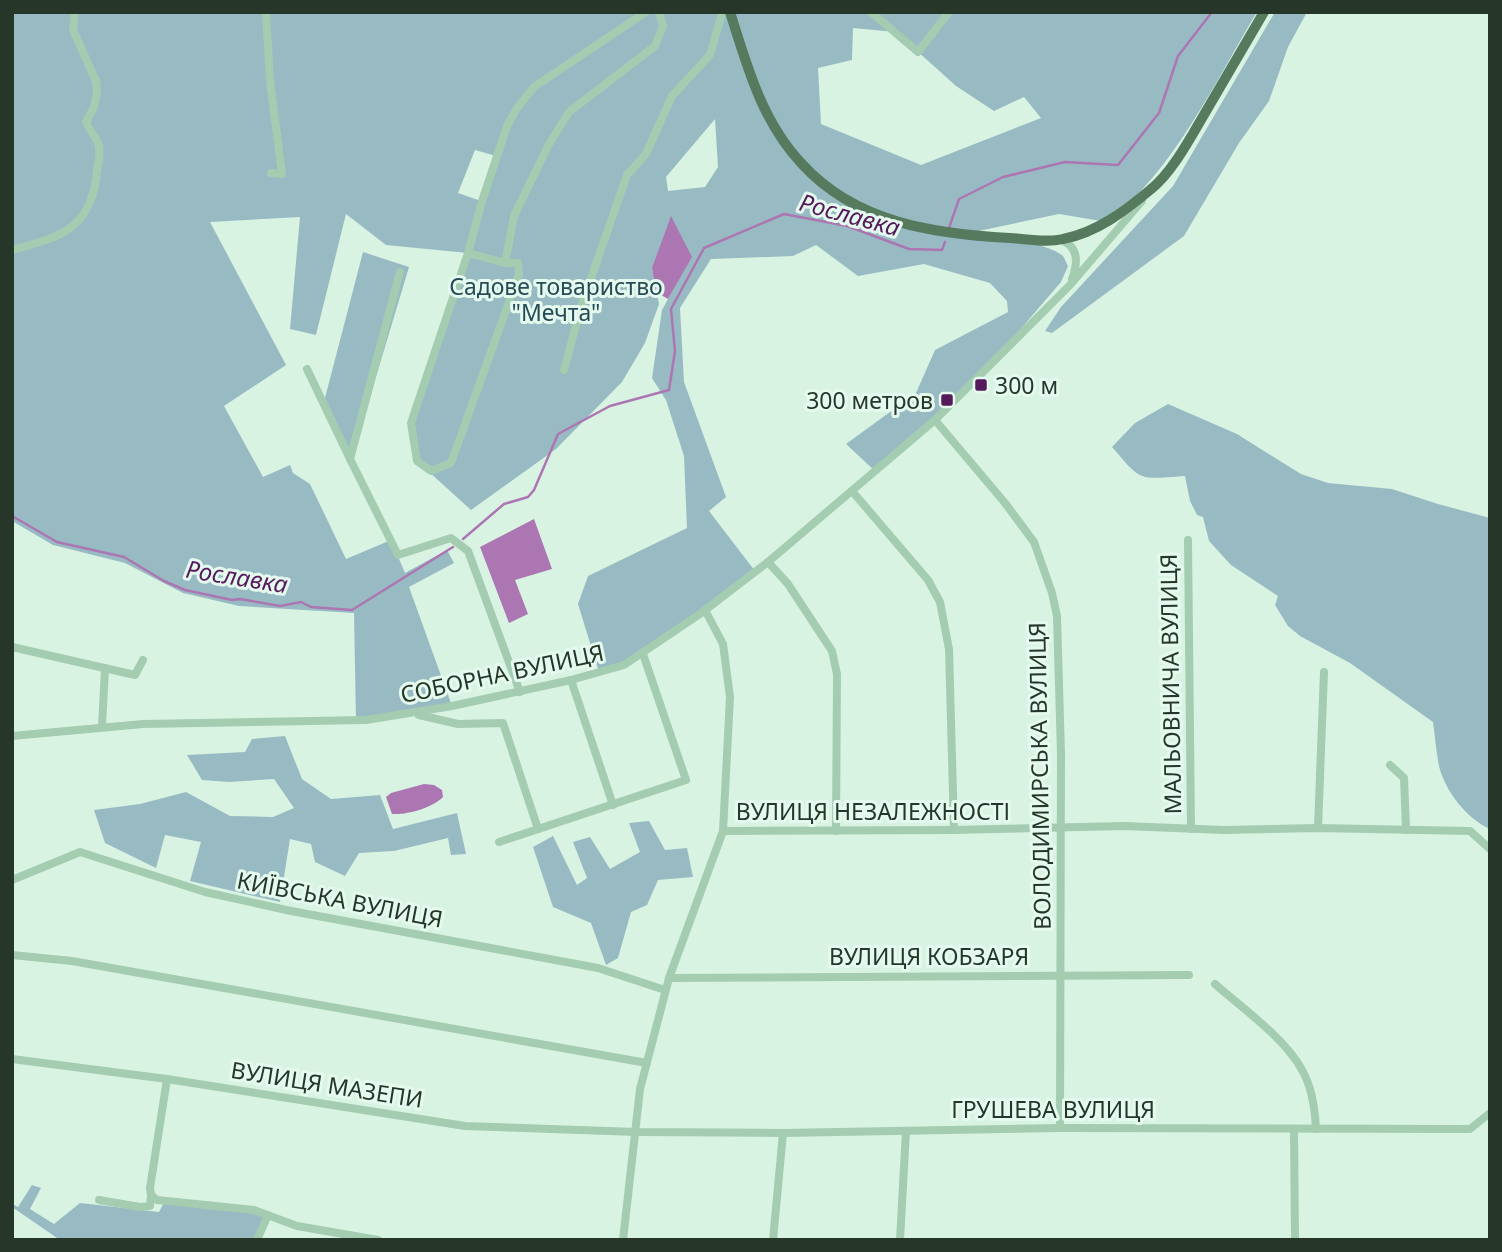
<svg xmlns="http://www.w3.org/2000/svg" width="1502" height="1252" font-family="'Noto Sans',sans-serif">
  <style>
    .green { fill: #98bbc3; fill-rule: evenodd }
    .water { fill: #ac76b2 }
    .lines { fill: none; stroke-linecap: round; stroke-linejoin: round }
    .stream { stroke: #ac76b2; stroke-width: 2.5 }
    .minor { stroke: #a4ccb1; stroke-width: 8 }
    .major { stroke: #567a5d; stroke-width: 10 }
    .poi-dot { fill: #56195b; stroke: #e5faee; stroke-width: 2.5 }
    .labels { text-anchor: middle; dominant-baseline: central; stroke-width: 6; stroke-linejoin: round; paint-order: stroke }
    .park-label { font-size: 23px; fill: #284c57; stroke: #e5faee }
    .poi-label { font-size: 23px; fill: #263729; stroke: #e5faee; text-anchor: start }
    .street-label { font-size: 23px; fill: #263729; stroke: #e5faee }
    .water-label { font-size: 24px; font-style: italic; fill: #56195b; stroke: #e5faee }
  </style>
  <rect width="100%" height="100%" fill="#d9f3e3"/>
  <g class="green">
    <path d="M12 12H1257C1215 82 1173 172 1107 222L1059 214 964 234C986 236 1047 241 1063 256 1065 259 1066 263 1068 266L1061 282 971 387 875 471 846 444 916 393 935 350 1008 312 1007 301 990 283 924 264 858 276 816 245 793 256 711 259 680 308 684 382 726 497 709 511 755 571 643 654 599 672 578 604 588 576 687 528 684 456 666 400 652 378 662 310 691 257 652 268 659 304 645 343 622 382 556 449 471 510 417 461 411 423 468 253 386 245 346 214 316 335 290 329 300 217 210 222 286 365 224 406 263 477 290 465 293 473 310 484 346 559 391 540 405 573 447 550 454 563 409 587 452 706 356 721 354 613 239 606 183 593 125 563 53 545 12 521ZM853 28 896 32 956 86 994 111 1024 97 1041 118 921 165 821 124 818 68 852 60ZM715 119 718 167 705 187 668 191 666 177ZM475 150 496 156 481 201 458 193Z"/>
    <polygon points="1275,12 1307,12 1288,47 1269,101 1239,143 1184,236 1052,333 1045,331 1061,307 1173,186"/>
    <polygon points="363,252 409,267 351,460 325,398"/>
    <path d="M1168 404 1237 434 1301 474 1328 483 1392 489 1438 504 1490 518V829C1467 819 1445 791 1439 766 1436 751 1435 736 1433 722L1350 663 1300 636 1288 626 1275 605 1278 596 1231 565 1209 541 1203 517 1197 515 1190 501 1185 476C1138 479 1143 483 1112 447L1135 423Z"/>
    <polygon points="285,736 302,779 331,799 380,795 393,829 457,813 466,854 451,855 448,838 394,851 359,853 345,876 315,862 311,844 290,839 280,902 190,881 201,842 165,835 156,868 105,843 94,810 140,804 186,792 230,816 273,817 294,808 274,779 229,782 202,780 187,755 245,752 252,739"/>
    <polygon points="649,821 665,850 687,848 693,877 658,880 647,905 631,912 618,958 606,965 591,923 553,907 533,847 553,836 577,885 587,878 573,842 590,837 610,869 640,852 629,823"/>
    <polygon points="32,1185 41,1188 30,1209 54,1224 80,1203 159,1212 165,1201 268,1215 257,1240 60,1240 12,1207 12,1204 18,1207"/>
  </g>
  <g class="water">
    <polygon points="671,216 692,257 668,299 656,292 652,268"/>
    <polygon points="534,519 552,569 515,580 528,614 509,623 480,547"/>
    <path d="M424 784 434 785 442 790 443 797C432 808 407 815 392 814L386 797 391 793Z"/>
  </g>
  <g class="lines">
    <g class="stream">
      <polyline points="949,228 959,199 1003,177 1065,162 1118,165 1159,113 1178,56 1212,12"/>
      <polyline points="12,516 57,542 124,557 164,581 185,590 232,600 240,599 280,606 301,602 311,607 352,610 453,547"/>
      <polyline points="463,539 504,504 528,497 534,490 558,434 610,406 669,390 675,351 671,309 704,248 784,214 847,226 909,249 942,250 945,242"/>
    </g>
    <g class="minor">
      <polyline points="266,12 270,81 282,174 271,173"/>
      <polyline points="871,12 918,52 949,12"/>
      <path d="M1061 240C1079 247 1078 263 1072 279"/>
      <path d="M12 250C56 238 89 231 96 179 97 169 101 155 99 146 97 138 89 130 86 122L94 107 97 92 96 81 73 30 75 12"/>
      <polyline points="468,253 505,263 518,263 519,274 451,463 431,471 417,461 411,423 468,253 482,201 507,126 517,108 534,87 646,12"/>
      <polyline points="505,263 514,216 549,144 569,112 655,46 663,26 659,12"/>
      <polyline points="400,272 350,459 398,555 451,538 468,551 520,692"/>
      <polyline points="307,369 350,459"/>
      <polyline points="564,370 580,310 627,175 646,154 672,96 710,55 721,17"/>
      <polyline points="935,420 1005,503 1034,542 1052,593 1057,616 1061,754 1060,1128"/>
      <polyline points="852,491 928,580 940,602 949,649 954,830"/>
      <polyline points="1188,540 1191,829"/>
      <polyline points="768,562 788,584 832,651 837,674 836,831"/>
      <polyline points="12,647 135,675 143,660"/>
      <polyline points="571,680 613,805"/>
      <polyline points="419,715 458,724 503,723 538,829"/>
      <polyline points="102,727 105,668"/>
      <polyline points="12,736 143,724 366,720 452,706 571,680 624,665 700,614 768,562 935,420 1070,285 1142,201"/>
      <polyline points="1390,765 1404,778 1406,830"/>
      <polyline points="1318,828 1324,672"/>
      <polyline points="723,831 954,830 1124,826 1224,830 1318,828 1470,831 1490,849"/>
      <polyline points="499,842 686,780 643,654"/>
      <polyline points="12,880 80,852 205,892 291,911 598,968 665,990"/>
      <polyline points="12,955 72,961 647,1063"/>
      <polyline points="669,978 1189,975"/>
      <path d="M1215 984C1242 1008 1285 1038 1302 1070 1312 1087 1315 1109 1316 1129"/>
      <polyline points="12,1059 167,1079 465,1126 637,1132 783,1133 1060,1128 1470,1129 1490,1113"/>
      <polyline points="167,1079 150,1188 151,1195 157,1200 254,1210 297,1226 378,1240"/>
      <polyline points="1294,1129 1295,1240"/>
      <polyline points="99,1200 140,1207 150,1206 151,1195"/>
      <polyline points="257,1240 268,1215"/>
      <polyline points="623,1240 640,1089 669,978 723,831 730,697 723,644 705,610"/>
      <polyline points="773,1240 783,1133"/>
      <polyline points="900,1240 906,1131"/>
    </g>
    <path class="major" d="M730 12C747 66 762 122 802 164 856 223 934 234 1010 238 1027 239 1047 243 1063 239 1096 233 1125 211 1150 190 1172 173 1191 137 1205 113 1225 79 1244 46 1264 12"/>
  </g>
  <g class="poi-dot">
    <rect x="974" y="378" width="14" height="14" rx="3.5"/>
    <rect x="940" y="393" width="14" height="14" rx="3.5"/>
  </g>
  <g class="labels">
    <g class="park-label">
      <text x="556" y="286">Садове товариство<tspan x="556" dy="26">"Мечта"</tspan></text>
    </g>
    <g class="poi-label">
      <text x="995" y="385">300 м</text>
      <text x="933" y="400" text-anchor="end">300 метров</text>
    </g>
    <g class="street-label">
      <text transform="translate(502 673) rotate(-12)">СОБОРНА ВУЛИЦЯ</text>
      <text transform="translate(1170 684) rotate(-91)">МАЛЬОВНИЧА ВУЛИЦЯ</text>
      <text transform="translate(1039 776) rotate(-91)">ВОЛОДИМИРСЬКА ВУЛИЦЯ</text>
      <text x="873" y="811">ВУЛИЦЯ НЕЗАЛЕЖНОСТІ</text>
      <text transform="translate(340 899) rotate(11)">КИЇВСЬКА ВУЛИЦЯ</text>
      <text x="929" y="956">ВУЛИЦЯ КОБЗАРЯ</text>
      <text transform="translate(327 1084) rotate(9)">ВУЛИЦЯ МАЗЕПИ</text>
      <text x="1053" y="1109">ГРУШЕВА ВУЛИЦЯ</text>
    </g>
    <g class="water-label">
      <text transform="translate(850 214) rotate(15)">Рославка</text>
      <text transform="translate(237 576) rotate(9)">Рославка</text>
    </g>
  </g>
  <rect width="1502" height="1252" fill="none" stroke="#263729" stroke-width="28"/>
</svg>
